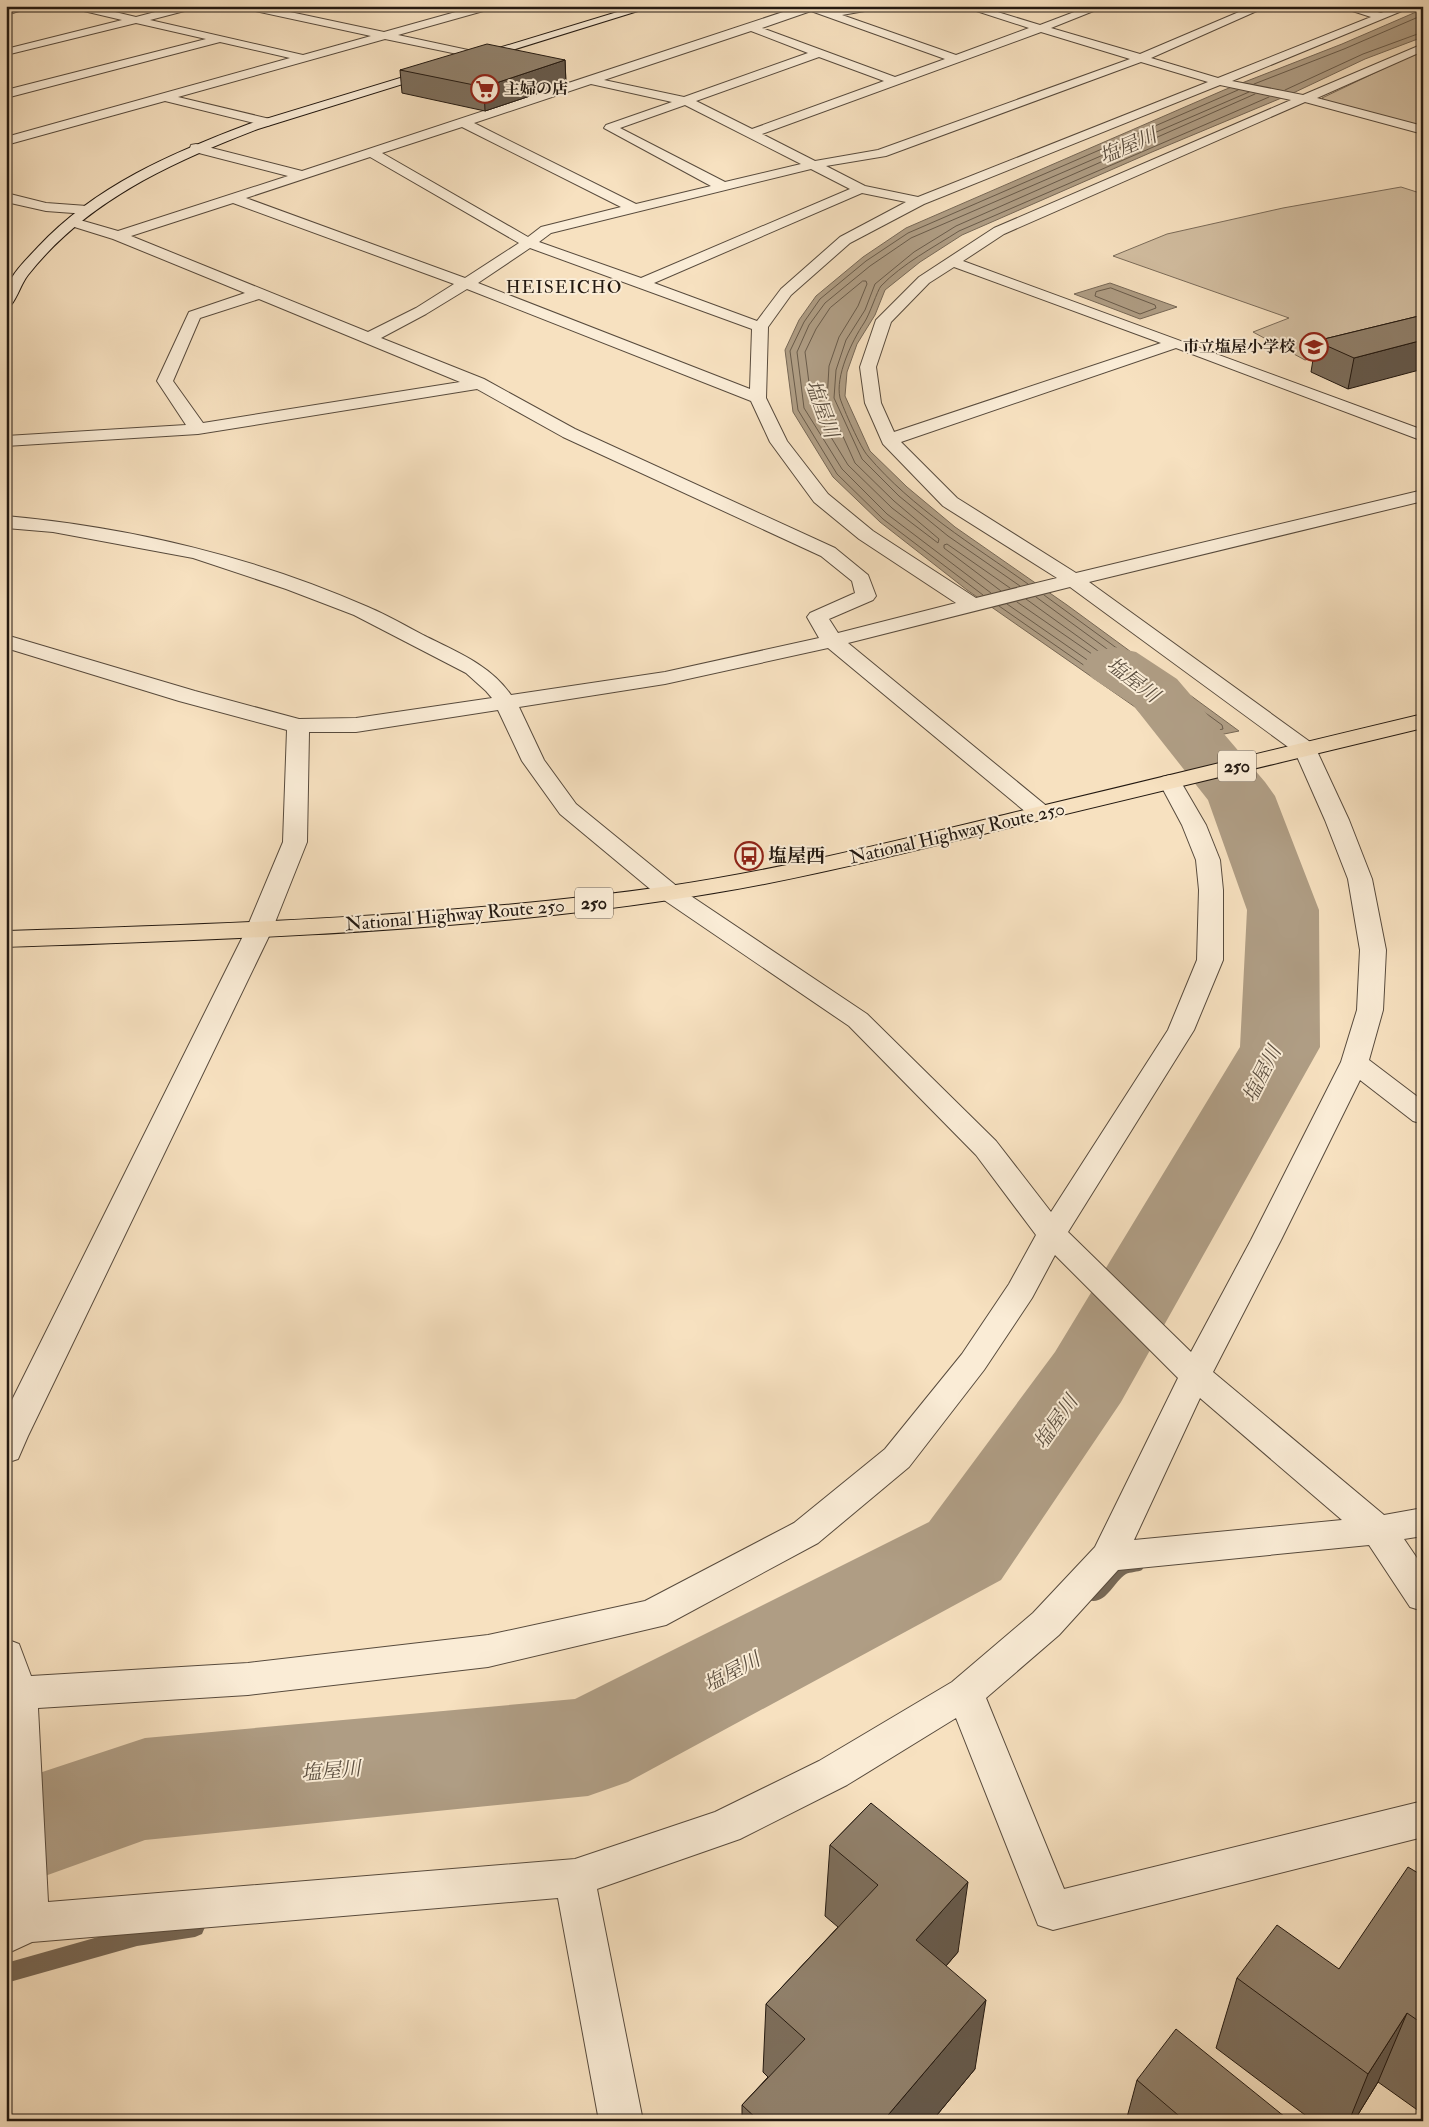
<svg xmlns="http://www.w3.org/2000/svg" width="1429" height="2127" font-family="'IM FELL Double Pica','Noto Serif JP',serif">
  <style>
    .green { fill: #d3bfa2; stroke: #7b6c5a }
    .water { fill: #af9d84; stroke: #776856 }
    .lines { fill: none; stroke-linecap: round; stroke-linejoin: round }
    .shore { stroke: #695b4a; stroke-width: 1 }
    .stream { fill: #776856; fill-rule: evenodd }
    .river { fill: #af9d84; fill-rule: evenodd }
    .street-casing { stroke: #584b3d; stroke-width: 2 }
    .secondary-casing { stroke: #231911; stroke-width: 2 }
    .highway-casing { stroke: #231911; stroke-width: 2 }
    .street { fill: #faecd6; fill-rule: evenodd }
    .secondary { fill: #faecd6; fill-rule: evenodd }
    .highway { fill: #f7e1c0; fill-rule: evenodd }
    .wall { fill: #7d6f5d; stroke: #231911 }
    .shaded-wall { fill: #665a4c; stroke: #231911 }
    .building { fill: #91816c; stroke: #231911 }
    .labels { text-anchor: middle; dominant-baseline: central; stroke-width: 4; stroke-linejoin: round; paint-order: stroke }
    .far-poi-label { font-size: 16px; font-weight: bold; fill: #231911; stroke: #faecd6; text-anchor: start }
    .far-quarter-label { font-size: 18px; letter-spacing: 1px; fill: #231911; stroke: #faecd6 }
    .shield { fill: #faecd6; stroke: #64584c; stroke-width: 1 }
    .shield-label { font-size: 18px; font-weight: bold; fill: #231911 }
    .street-label { font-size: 19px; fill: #231911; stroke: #faecd6 }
    .poi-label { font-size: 19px; font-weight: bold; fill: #231911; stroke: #faecd6; text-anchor: start }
    .water-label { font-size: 20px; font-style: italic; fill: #5b4e3f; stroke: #faecd6 }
  </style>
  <rect width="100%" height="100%" fill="#f7e1c0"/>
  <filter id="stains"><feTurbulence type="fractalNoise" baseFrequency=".004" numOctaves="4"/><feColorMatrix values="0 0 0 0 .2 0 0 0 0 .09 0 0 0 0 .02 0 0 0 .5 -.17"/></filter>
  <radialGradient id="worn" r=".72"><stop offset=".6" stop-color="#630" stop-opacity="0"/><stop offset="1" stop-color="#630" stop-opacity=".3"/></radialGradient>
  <g class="green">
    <polygon points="1423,50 1423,129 1328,103 1322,98"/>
    <polygon points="1401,187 1423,194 1423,330 1305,360 1253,332 1289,318 1113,256 1167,234 1283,208"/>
  </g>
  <g class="water">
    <polygon points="1423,9 1423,37 1365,59 1291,94 1152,152 962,235 920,262 885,290 875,315 857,344 847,372 845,396 870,451 907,487 955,527 1067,605 1239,731 1170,745 1135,707 967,590 880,522 833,477 793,412 785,350 799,320 816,296 863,257 906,228 1224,90 1342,44"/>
    <polygon points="1110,283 1177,307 1140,319 1074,294"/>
  </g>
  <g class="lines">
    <g class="shore">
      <polyline points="1254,84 1344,49 1423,15"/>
      <polyline points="1285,90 1363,54 1423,32"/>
      <polygon points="863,281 866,281 867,284 858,306 839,337 829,366 827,401 855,463 894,501 939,539 938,543 892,508 848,465 812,406 805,352 816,329 830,308"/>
      <polygon points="1111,288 1155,305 1156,308 1140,314 1095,296 1096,292"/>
      <path d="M1028 584C973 545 912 508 868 456 861 449 843 408 840 398 835 376 852 341 864 323 870 314 877 291 881 286 902 264 934 247 959 231L1269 97"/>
      <polyline points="1020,586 948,536 899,496 862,459 834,398 836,370 846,340 865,310 875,284 914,252 956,226 1255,94"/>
      <polyline points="1001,591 944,548 944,545 947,544 1010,588"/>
      <polyline points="991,593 887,514 842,469 804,408 797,352 809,325 825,303 870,266 911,238 1249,92"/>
      <polyline points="983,595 883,519 837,474 798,410 790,351 804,322 820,299 866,261 908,233 1238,90"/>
      <polyline points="1017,602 1131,681 1134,681 1134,677 1026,599"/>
      <polyline points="1007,604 1142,698 1174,732 1208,725 1207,722 1036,597"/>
      <polyline points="999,606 1138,703 1172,739 1223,729 1222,725 1044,595"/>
      <polygon points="1152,690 1189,718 1190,721 1176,724 1149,694 1149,691"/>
    </g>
    <g class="stream">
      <path d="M1136 1558 1142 1560 1145 1565 1142 1570C1138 1572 1130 1572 1126 1574 1113 1582 1106 1606 1088 1600L1085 1595 1088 1590 1116 1562Z"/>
      <polygon points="195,1917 202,1920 205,1927 202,1934 195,1937 137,1946 6,1983 6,1963 137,1926"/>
    </g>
    <polygon class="river" points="1114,647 1136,652 1177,679 1265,782 1275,796 1319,910 1320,1047 1121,1402 1001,1580 628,1782 588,1796 145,1840 6,1890 6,1784 145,1738 575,1699 929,1522 1055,1352 1240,1047 1247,910 1208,800 1133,705 1092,678 1083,665 1092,652"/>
    <defs>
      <g id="street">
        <polygon points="16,6 35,6 6,15 6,9"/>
        <polygon points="70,6 90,6 136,17 178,6 197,6 196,8 150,20 303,55 371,36 246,9 241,6 262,6 384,32 477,6 495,6 494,8 398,35 496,56 502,59 496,62 385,39 178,97 270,119 272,122 270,125 266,126 165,101 6,145 6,137 290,58 220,42 6,98 6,90 206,39 136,23 6,55 6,49 122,20 71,8"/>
        <path d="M801 6H817L830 11 856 6H881L876 9 842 15 956 55 1029 28 961 6H978L1040 25 1090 6H1106L1051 28 1140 54 1253 6H1268L1151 58 1218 78 1371 17 1337 6H1355L1381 13 1399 6H1414L1232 81 1303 95 1423 44V51L1317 98 1423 126V134L1305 102 1004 234 963 261 1423 430V441L1176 348 901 442 957 498 1076 573 1423 490V501L1089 582 1313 744 1316 749 1349 820 1372 879 1386 950 1383 1010 1369 1060 1423 1101V1124L1413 1121 1360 1080 1281 1240 1213 1372 1384 1515 1423 1508V1536L1404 1539 1423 1567V1611L1410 1607 1369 1545 1118 1570 1059 1635 986 1698 1064 1889 1423 1801V1837L1053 1930 1038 1925 956 1718 847 1785 740 1839 597 1889 643 2121H599L558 1898 32 1942 6 1954V1639L19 1644 31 1676 248 1663 488 1635 645 1601 794 1523 885 1449 962 1354 1009 1284 1036 1235 976 1155 849 1026 661 898 560 814 522 761 498 710 356 732H309L307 842 272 930 28 1436 18 1459 6 1463V1412L246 930 283 842 287 730 179 701 6 648V635L195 691 299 719 356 718 492 698 486 691 466 673 354 615 286 589 193 558 53 532 6 528V516C129 527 255 557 368 607 387 615 406 626 425 636 457 652 490 665 511 695L665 672 819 638 807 617 810 613 855 593 852 581 821 556 563 437 477 389 198 434 6 446V436L186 425 157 381 189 312 245 293 113 239 68 225 66 222 73 218 118 231 288 176 191 151 190 148 191 145 196 144 302 171ZM811 11 945 59 895 77 762 28ZM751 31 808 53 684 97 604 80ZM1041 32 1130 59 878 150 815 161 762 134ZM819 57 884 81 752 129 696 101ZM1141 62 1208 82 918 197 865 186 826 166 886 156ZM591 84 672 102 606 125 604 128 711 186 636 204 474 123ZM1220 85 1291 100 994 228 919 277 876 320 860 367 865 403 883 444 943 506 1057 578 976 598 873 531 828 494 787 441 766 398 768 327 791 295 850 243 924 204ZM685 105 801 164 725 182 620 128ZM462 127 621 207 541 227 528 237 382 153ZM370 157 519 243 465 278 246 198ZM811 169 850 189 641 278 539 242 551 233ZM862 193 906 202 840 237 781 289 757 321 654 283ZM233 203 454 284 416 308 368 332 131 236ZM530 248 752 329 750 389 478 283ZM954 267 1161 343 894 432 881 403 876 367 891 322 929 283ZM467 289 751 401 770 442 814 502 859 539 956 603 838 633 829 619 873 600 876 596 868 575 835 548 575 429 484 379 381 338 426 314ZM259 299 460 382 203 423 173 381 200 318ZM1070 587 1295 752 1325 820 1348 879 1360 950 1357 1010 1341 1062 1251 1240 1191 1352 1068 1232 1194 1030 1223 960V890L1220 860 1206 825 1178 777 1170 775 1162 777 1159 782 1182 825 1196 860 1199 890 1197 960 1168 1030 1051 1212 996 1141 867 1014 679 888 576 804 544 760 519 707 665 684 828 648 1033 818 1041 820 1049 818 1053 813 1049 808 848 643ZM1055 1255 1178 1378 1095 1547 1033 1613 952 1682 819 1761 715 1812 575 1859 48 1902 38 1708 248 1695 488 1667 666 1625 818 1543 909 1467 984 1370 1032 1298ZM1200 1398 1342 1520 1134 1540Z"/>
        <polygon points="6,193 46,203 87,206 94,210 87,214 46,211 6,202"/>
      </g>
      <path id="secondary" d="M637 6H654L258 129C172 162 86 201 28 275 21 284 18 296 11 305L6 307V287L11 279C18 267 28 258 38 247 95 186 172 153 249 124Z"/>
      <path id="highway" d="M1423 714V728C1285 761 1146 795 1008 828 896 855 784 884 669 900 450 933 228 939 6 947V931C227 924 450 917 669 886 783 869 896 841 1008 814 1146 781 1285 747 1423 714Z"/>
    </defs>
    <use href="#street" class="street-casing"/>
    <use href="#secondary" class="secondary-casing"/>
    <use href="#highway" class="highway-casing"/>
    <use href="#street" class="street"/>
    <use href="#secondary" class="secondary"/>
    <use href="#highway" class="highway"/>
  </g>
  <g class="wall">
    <polygon points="565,60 566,84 485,111 402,93 400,70"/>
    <polygon points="1423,315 1348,389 1311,372 1316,341"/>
    <polygon points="871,1803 958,1952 946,1966 975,2069 932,2121 742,2121 742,2105 768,2077 763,2072 766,2004 838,1927 825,1916 830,1845"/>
    <polygon points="1423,1876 1423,2114 1378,2082 1354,2121 1313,2121 1216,2048 1237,1978 1339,1969"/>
    <polygon points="1137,2080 1290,2121 1126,2121"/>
  </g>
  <g class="shaded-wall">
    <polygon points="565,60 566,84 485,111 484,87"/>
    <polygon points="1423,340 1423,369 1348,389 1354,358"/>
    <polygon points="968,1882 958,1952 908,2010 916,1940"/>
    <polygon points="986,2000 975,2069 932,2121 883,2121"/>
    <polygon points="1407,2013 1378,2082 1354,2121 1349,2121 1368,2074"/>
  </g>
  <g class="building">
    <polygon points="487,44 565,60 484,87 400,70"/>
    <polygon points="1423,315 1423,340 1354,358 1316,341"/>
    <polygon points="871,1803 968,1882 916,1940 986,2000 883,2121 759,2121 742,2105 805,2039 766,2004 878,1885 830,1845"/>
    <polygon points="1408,1867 1423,1876 1423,2024 1407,2013 1368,2074 1237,1978 1277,1925 1339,1969"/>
    <polygon points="1176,2029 1290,2121 1185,2121 1137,2080"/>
  </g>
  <defs>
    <symbol id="supermarket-ring" viewBox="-11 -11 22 22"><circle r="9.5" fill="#faecd6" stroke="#8f2418" stroke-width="1.5"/><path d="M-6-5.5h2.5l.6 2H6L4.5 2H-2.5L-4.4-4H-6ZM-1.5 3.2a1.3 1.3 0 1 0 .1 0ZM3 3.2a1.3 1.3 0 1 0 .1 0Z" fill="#8f2418"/></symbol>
    <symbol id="school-ring" viewBox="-11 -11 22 22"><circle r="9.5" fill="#faecd6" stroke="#8f2418" stroke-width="1.5"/><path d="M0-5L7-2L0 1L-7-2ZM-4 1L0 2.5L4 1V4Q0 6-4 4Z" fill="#8f2418"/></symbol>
    <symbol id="bus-ring" viewBox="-11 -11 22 22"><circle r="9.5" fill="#faecd6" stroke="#8f2418" stroke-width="1.5"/><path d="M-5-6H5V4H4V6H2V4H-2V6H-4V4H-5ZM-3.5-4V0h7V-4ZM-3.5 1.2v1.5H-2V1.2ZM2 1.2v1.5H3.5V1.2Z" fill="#8f2418"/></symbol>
  </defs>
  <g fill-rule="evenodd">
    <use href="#supermarket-ring" x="469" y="73" width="32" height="32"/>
    <use href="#school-ring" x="1298" y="331" width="32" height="32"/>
    <use href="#bus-ring" x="733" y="840" width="32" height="32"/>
  </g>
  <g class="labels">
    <g class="far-poi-label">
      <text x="504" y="89">主婦の店</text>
      <text x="1295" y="347" text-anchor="end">市立塩屋小学校</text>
    </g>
    <g class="far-quarter-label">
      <text x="564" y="287">HEISEICHO</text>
    </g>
    <g class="shield">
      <rect x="1218" y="750.5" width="38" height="31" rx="4"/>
      <rect x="575" y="887.5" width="38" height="31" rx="4"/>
    </g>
    <g class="shield-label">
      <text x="1237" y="766">250</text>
      <text x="594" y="903">250</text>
    </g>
    <g class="street-label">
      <text transform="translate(957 833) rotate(-13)">National Highway Route 250</text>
      <text transform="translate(455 915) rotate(-5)">National Highway Route 250</text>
    </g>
    <g class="poi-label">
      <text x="768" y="856">塩屋西</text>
    </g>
    <g class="water-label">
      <text transform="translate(1128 146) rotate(-23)">塩屋川</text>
      <text transform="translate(822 409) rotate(70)">塩屋川</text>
      <text transform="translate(1133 680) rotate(37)">塩屋川</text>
      <text transform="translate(1262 1074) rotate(-63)">塩屋川</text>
      <text transform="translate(1056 1422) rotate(-55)">塩屋川</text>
      <text transform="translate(732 1672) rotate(-28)">塩屋川</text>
      <text transform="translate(331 1771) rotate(-5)">塩屋川</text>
    </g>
  </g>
  <rect width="1429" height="2127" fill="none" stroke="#f7e1c0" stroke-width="25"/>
  <rect x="8" y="8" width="1414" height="2112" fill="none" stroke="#231911" stroke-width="2.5"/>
  <rect x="12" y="12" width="1404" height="2102" fill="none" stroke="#231911"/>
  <rect width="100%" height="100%" filter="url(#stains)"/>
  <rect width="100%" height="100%" fill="url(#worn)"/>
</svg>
